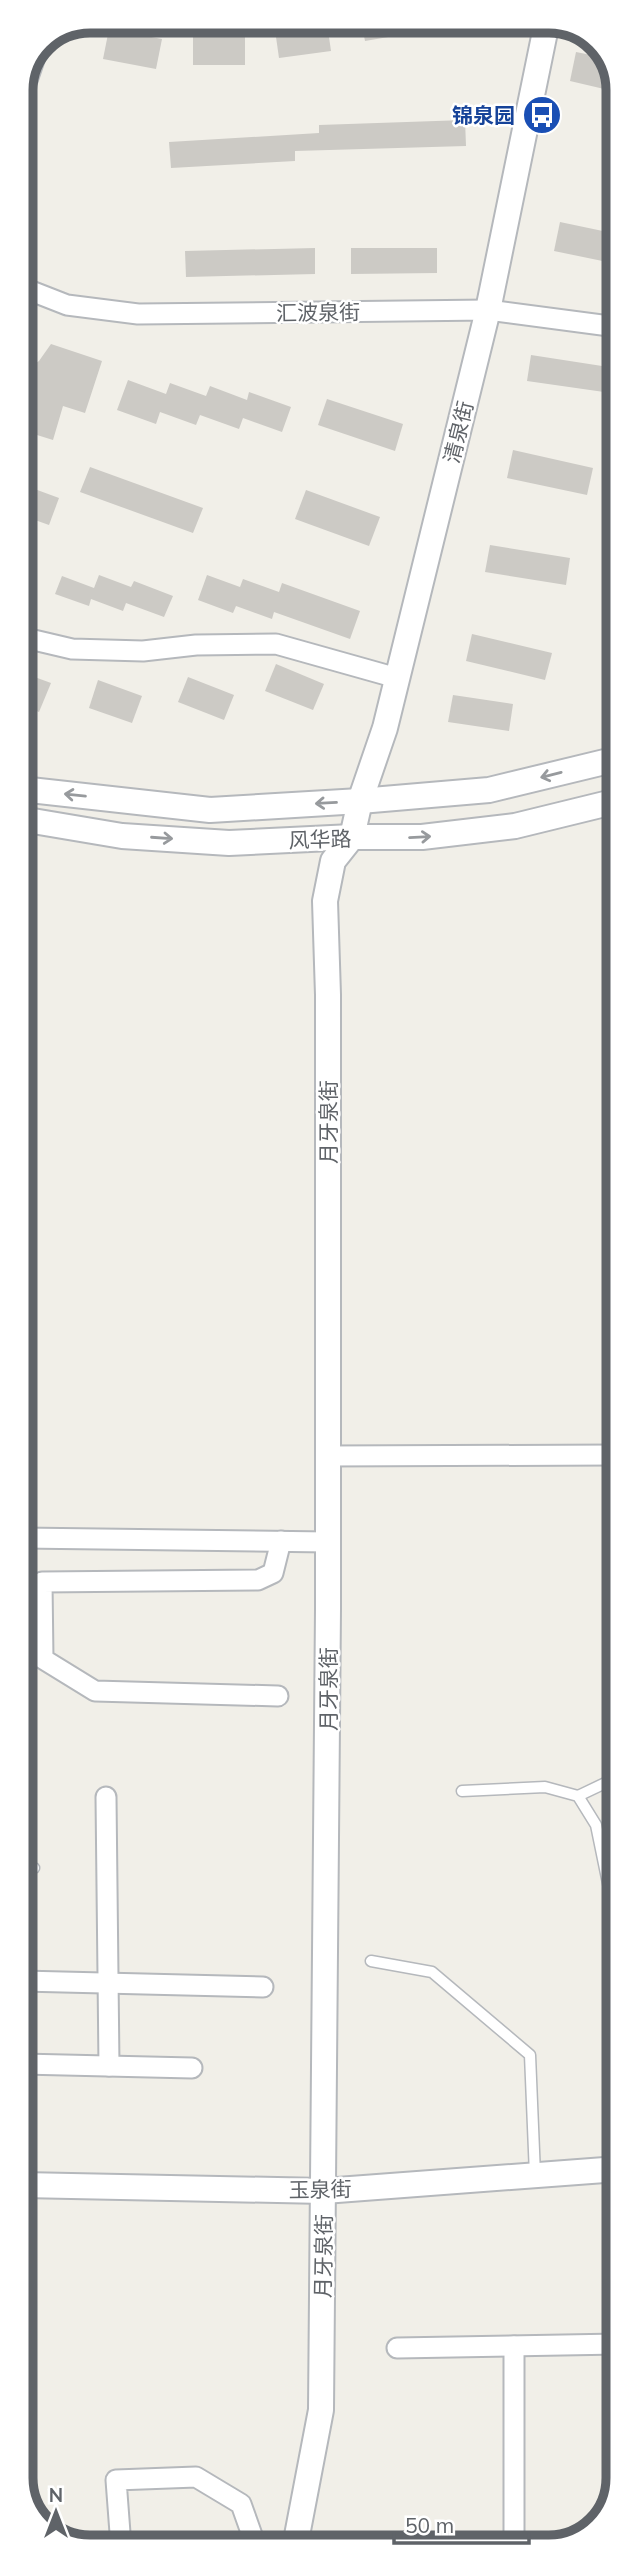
<svg xmlns="http://www.w3.org/2000/svg" width="639" height="2568" font-family="Mulish,'Noto Sans SC',sans-serif">
  <style>
    .building { fill: #cccac5 }
    .lines { fill: none; stroke-linecap: round; stroke-linejoin: round }
    .service-casing { stroke: #b5b8bc; stroke-width: 13 }
    .minor-casing { stroke: #b5b8bc; stroke-width: 23 }
    .tertiary-casing { stroke: #b5b8bc; stroke-width: 28 }
    .service { stroke: #fff; stroke-width: 10 }
    .minor { stroke: #fff; stroke-width: 19 }
    .tertiary { stroke: #fff; stroke-width: 24 }
    .oneway { stroke: #979a9d }
    .labels { text-anchor: middle; dominant-baseline: central; stroke-width: 5; stroke-linejoin: round; paint-order: stroke }
    .transit-label { font-size: 21px; font-weight: bold; fill: #164399; stroke: #fff; text-anchor: end }
    .street-label { font-size: 21px; fill: #5f6368; stroke: #fff }
    .rim { fill: none; stroke: #5f6368; stroke-width: 9 }
  </style>
  <rect width="100%" height="100%" fill="#f1efe8"/>
  <g class="building">
    <polygon points="361,21 435,21 435,29 365,41"/>
    <polygon points="327,23 331,51 279,58 275,30"/>
    <polygon points="109,29 162,39 156,69 103,59"/>
    <rect x="193" y="35" width="52" height="30"/>
    <polygon points="576,52 606,58 617,77 617,92 570,81"/>
    <polygon points="465,120 466,146 295,151 295,161 171,168 169,142 319,133 319,125"/>
    <polygon points="560,222 617,234 617,264 554,251"/>
    <polygon points="315,248 315,274 186,277 185,251"/>
    <polygon points="351,248 437,248 437,273 351,274"/>
    <polygon points="51,344 102,361 85,413 63,406 53,440 21,430 21,373 39,361"/>
    <polygon points="531,355 615,368 611,393 527,381"/>
    <polygon points="128,380 166,394 170,383 206,396 210,386 247,400 249,392 291,407 282,432 243,418 239,429 200,415 196,425 160,412 156,424 117,410"/>
    <polygon points="327,399 403,424 395,451 318,425"/>
    <polygon points="513,450 593,468 587,495 507,478"/>
    <polygon points="90,467 203,508 193,533 80,492"/>
    <polygon points="21,484 59,498 49,525 21,515"/>
    <polygon points="306,490 380,517 369,546 295,519"/>
    <polygon points="490,545 570,558 566,585 485,572"/>
    <polygon points="99,575 131,587 134,581 173,596 164,617 126,603 123,611 91,599 89,606 55,594 62,576 94,588"/>
    <polygon points="207,575 240,587 243,579 279,592 282,583 360,611 350,639 274,612 272,619 236,606 233,613 198,600"/>
    <polygon points="472,634 552,653 545,680 466,661"/>
    <polygon points="276,664 324,684 313,710 265,691"/>
    <polygon points="21,672 51,683 39,712 21,705"/>
    <polygon points="188,677 234,695 224,720 178,702"/>
    <polygon points="98,680 142,696 132,723 89,708"/>
    <polygon points="453,695 513,704 509,731 448,722"/>
  </g>
  <g class="lines">
    <defs>
      <g id="service">
        <polyline points="462,1791 545,1787 578,1796 596,1825 610,1893 618,1902"/>
        <polyline points="578,1796 618,1777"/>
        <polyline points="22,1868 34,1868"/>
        <polyline points="371,1961 432,1972 530,2055 535,2175"/>
      </g>
      <g id="minor">
        <polyline points="21,98 36,54"/>
        <polyline points="21,287 67,305 138,314 488,310 617,327"/>
        <polyline points="21,637 72,649 143,651 196,645 276,644 397,678"/>
        <polyline points="328,1456 617,1455"/>
        <polyline points="22,1538 328,1542"/>
        <polyline points="278,1696 95,1691 43,1659 42,1582 258,1580 273,1573 281,1541"/>
        <polyline points="106,1797 109,2066"/>
        <polyline points="22,1981 263,1987"/>
        <polyline points="22,2064 192,2068"/>
        <polyline points="397,2348 618,2344"/>
        <polyline points="121,2546 116,2480 196,2477 241,2504 252,2535 249,2546"/>
        <polyline points="514,2546 514,2346"/>
      </g>
      <g id="tertiary">
        <polyline points="21,789 210,810 360,801 489,790 617,759"/>
        <polyline points="21,819 122,836 229,843 352,837 422,837 515,826 617,801"/>
        <polyline points="22,2185 324,2191 618,2169"/>
        <polyline points="295,2546 321,2410 328,1609 328,995 325,901 333,861 352,837 360,801 385,728 488,310 547,22"/>
      </g>
    </defs>
    <use href="#service" class="service-casing"/>
    <use href="#minor" class="minor-casing"/>
    <use href="#tertiary" class="tertiary-casing"/>
    <use href="#service" class="service"/>
    <use href="#minor" class="minor"/>
    <use href="#tertiary" class="tertiary"/>
  </g>
  <defs><path id="oneway-shaft" d="M-6 0H5M1.5-3L5.5 0L1.5 3" fill="none" stroke-width="1.6" stroke-linecap="round" stroke-linejoin="round" transform="scale(1.75)"/></defs>
  <g class="oneway">
    <use href="#oneway-shaft" transform="translate(551 775) rotate(166)"/>
    <use href="#oneway-shaft" transform="translate(75 795) rotate(-174)"/>
    <use href="#oneway-shaft" transform="translate(326 803) rotate(177)"/>
    <use href="#oneway-shaft" transform="translate(420 837) rotate(-3)"/>
    <use href="#oneway-shaft" transform="translate(162 838) rotate(4)"/>
  </g>
  <defs>
    <symbol id="bus-disc" viewBox="-11 -11 22 22"><circle r="9.5" fill="#1a4fb4" stroke="#fff"/><path d="M-5-6H5V4H4V6H2V4H-2V6H-4V4H-5ZM-3.5-4V0h7V-4ZM-3.5 1.2v1.5H-2V1.2ZM2 1.2v1.5H3.5V1.2Z" fill="#fff"/></symbol>
  </defs>
  <g fill-rule="evenodd">
    <use href="#bus-disc" x="520" y="93" width="44" height="44"/>
  </g>
  <g class="labels">
    <g class="transit-label">
      <text x="515" y="115">锦泉园</text>
    </g>
    <g class="street-label">
      <text transform="translate(318 312) rotate(-1)">汇波泉街</text>
      <text transform="translate(458 432) rotate(-76)">清泉街</text>
      <text transform="translate(320 839) rotate(-2)">风华路</text>
      <text transform="translate(328 1122) rotate(-90)">月牙泉街</text>
      <text transform="translate(328 1689) rotate(-90)">月牙泉街</text>
      <text transform="translate(320 2189) rotate(-1)">玉泉街</text>
      <text transform="translate(323 2256) rotate(-89)">月牙泉街</text>
    </g>
  </g>
  <path d="M0 0H639V2568H0ZM90 33H549A57 57 0 0 1 606 90V2478A57 57 0 0 1 549 2535H90A57 57 0 0 1 33 2478V90A57 57 0 0 1 90 33Z" fill="#fff" fill-rule="evenodd"/>
  <path class="rim" d="M90 33H549A57 57 0 0 1 606 90V2478A57 57 0 0 1 549 2535H90A57 57 0 0 1 33 2478V90A57 57 0 0 1 90 33Z"/>
  <g transform="translate(56 2512)" stroke="#ffffff" stroke-width="5" paint-order="stroke">
  <path d="M0-5L12 26L0 18L-12 26Z" fill="#5f6368"/>
  <text y="-10" font-size="19" font-weight="bold" text-anchor="middle" fill="#5f6368">N</text>
  </g>
  <path d="M394 2533v10h135v-10" fill="none" stroke="#5f6368" stroke-width="3.5"/>
  <text x="405" y="2533" font-size="21" fill="#5f6368" stroke="#ffffff" stroke-width="5" paint-order="stroke">50 m</text>
</svg>
